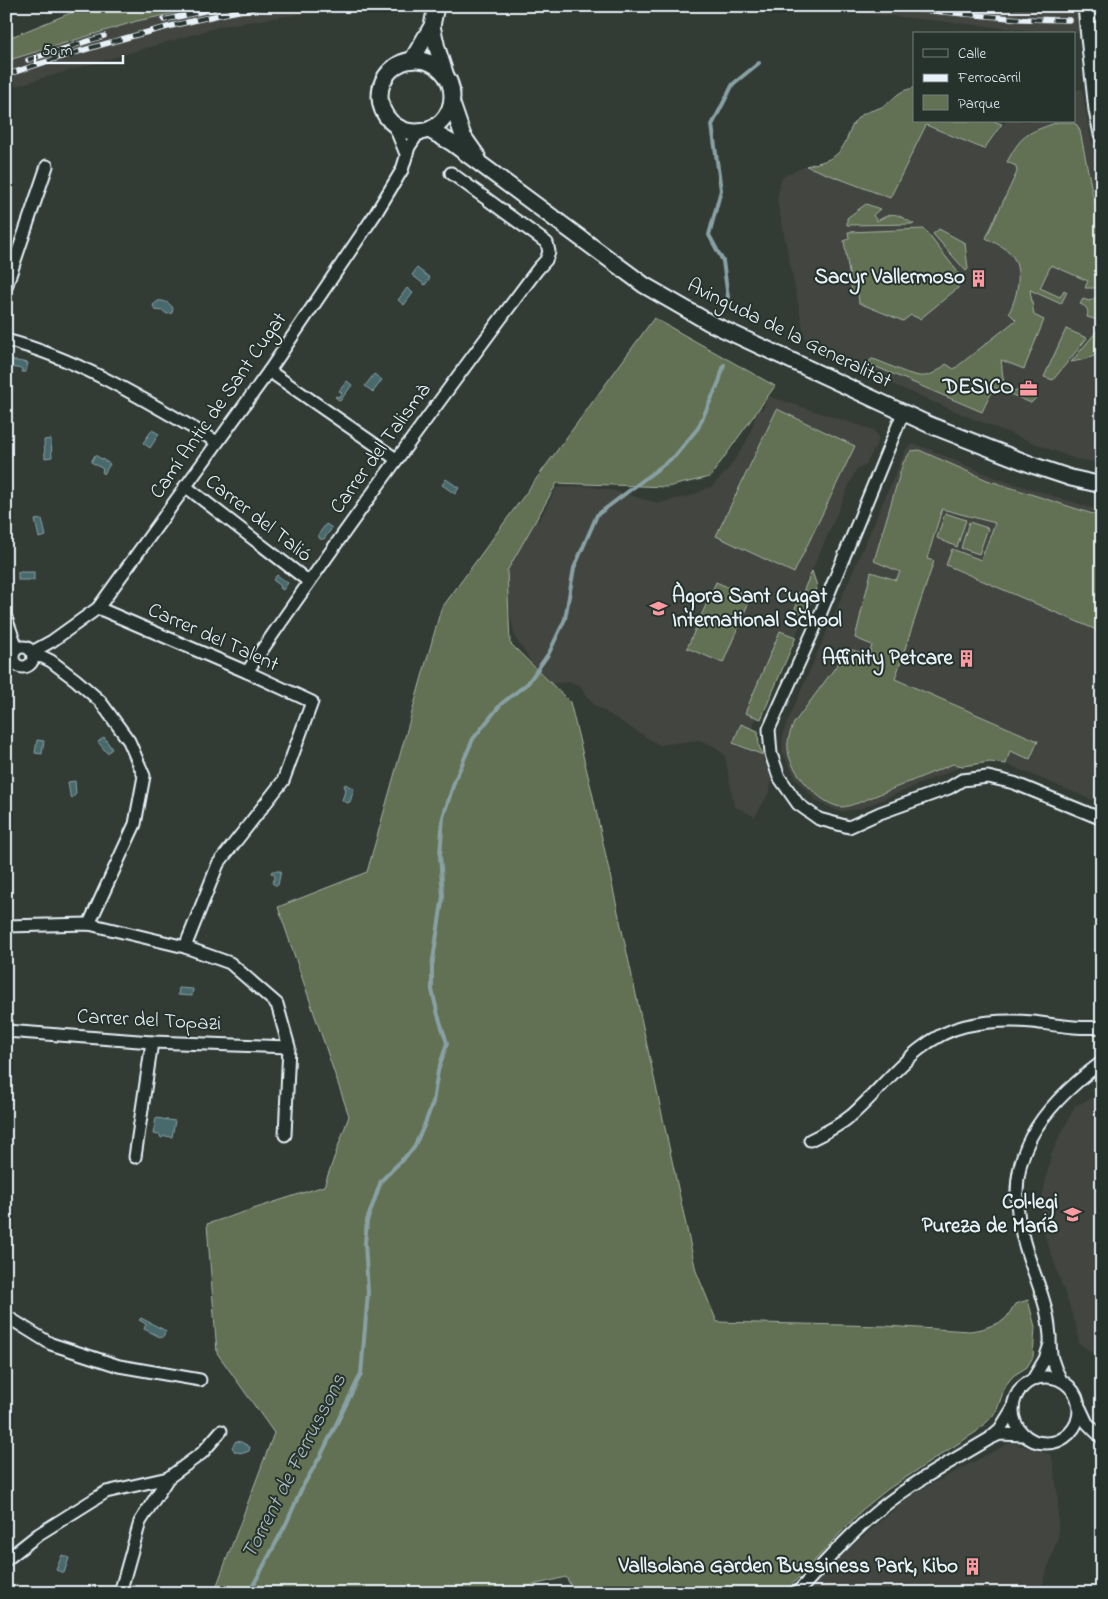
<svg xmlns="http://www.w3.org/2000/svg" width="1108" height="1599" font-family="'Indie Flower',sans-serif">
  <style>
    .built { fill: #42443f }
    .green { fill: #627153; stroke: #a5b1a6 }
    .water { fill: #486b6d; stroke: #88a1a5 }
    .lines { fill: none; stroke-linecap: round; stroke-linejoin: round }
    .stream { stroke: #88a1a5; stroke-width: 4 }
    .street-casing { stroke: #e8f1f8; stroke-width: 15 }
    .secondary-casing { stroke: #e8f1f8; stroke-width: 19 }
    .street { stroke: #26332d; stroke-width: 11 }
    .secondary { stroke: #26332d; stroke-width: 15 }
    .rail-casing { stroke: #e8f1f8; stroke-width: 5.5 }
    .rail { stroke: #26332d; stroke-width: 4; stroke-dasharray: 11; stroke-linecap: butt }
    .secondary-bridge-casing { stroke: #e8f1f8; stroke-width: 19; stroke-linecap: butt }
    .secondary-bridge { stroke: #26332d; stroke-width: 15 }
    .labels { text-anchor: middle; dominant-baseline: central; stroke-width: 4; stroke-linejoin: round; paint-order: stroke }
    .poi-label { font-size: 21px; font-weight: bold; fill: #e8f1f8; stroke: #26332d; text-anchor: end }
    .street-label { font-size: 21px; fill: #e8f1f8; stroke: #26332d }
    .water-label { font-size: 22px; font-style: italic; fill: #a8bbc0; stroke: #26332d }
  </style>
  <rect width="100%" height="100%" fill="#333b35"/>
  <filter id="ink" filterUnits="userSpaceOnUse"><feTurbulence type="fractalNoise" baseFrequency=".02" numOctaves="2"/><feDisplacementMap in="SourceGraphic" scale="10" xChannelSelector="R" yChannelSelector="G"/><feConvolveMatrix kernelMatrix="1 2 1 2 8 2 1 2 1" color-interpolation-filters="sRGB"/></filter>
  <g filter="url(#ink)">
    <g class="built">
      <polygon points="209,6 352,6 222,26 6,89 6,61 137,21"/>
      <polygon points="795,6 1102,6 1102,32 1062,34"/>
      <polygon points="1082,88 1089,131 1102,173 1102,463 1075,459 1044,447 971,418 807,348 777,200 780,182 784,176 806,166 822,170 926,125 984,149 1006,121 1074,121 1074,91"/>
      <polygon points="768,396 874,430 879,439 866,465 856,470 812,571 817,586 761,719 756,718 752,728 758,731 759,746 772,780 770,791 755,817 734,806 725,756 714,746 699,740 659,745 594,705 579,685 568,682 549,684 536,669 515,638 508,603 507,571 525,512 539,521 556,488 586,486 611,490 658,503 690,496 712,486 727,471 743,447 749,436 757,411 763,409"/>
      <polygon points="913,444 929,449 993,477 1102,511 1102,804 1006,764 990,762 963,766 860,809 840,812 816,801 795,778 782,751 783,732 906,449"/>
      <polygon points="1102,1093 1102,1360 1079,1343 1076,1325 1042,1228 1041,1203 1051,1154 1075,1106"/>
      <polygon points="1011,1442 1052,1455 1058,1496 1058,1537 1040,1593 806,1593 835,1561 911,1495"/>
    </g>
    <g class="green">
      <polygon points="99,6 209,6 137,21 6,61 6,39 73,12"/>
      <polygon points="11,88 6,153 6,89"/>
      <path d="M914 88V121H993L1002 124 984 149 926 125 890 198 806 166C829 160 839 159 848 136 851 129 852 124 857 119 865 110 876 111 885 105 898 96 897 91 914 88Z"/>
      <path d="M1058 122H1072L1077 125 1080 131 1093 196 1102 216V283L1094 288H1085L1088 281 1051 265 1040 288 1060 297 1064 290 1067 292 1061 304 1030 290 1034 315 1044 320 1024 369 1001 360C1003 371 1001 385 1011 391L1018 390 1037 397 1031 403 994 387 982 412 867 363 872 359 876 360C888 364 913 378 925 376 933 375 940 369 946 364L954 369 1016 320 1009 313C1018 295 1025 265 1007 250 1001 245 992 242 986 238L1017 172 1016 166 1007 162C1022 133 1028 133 1058 122Z"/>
      <path d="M866 204 880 209 873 215 877 221C896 210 895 214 914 224L847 225V218Z"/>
      <polygon points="924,229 961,276 957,280 958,288 920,319 911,315 903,321 859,303 858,294 852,292 844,241 849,238 848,232"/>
      <polygon points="939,229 965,243 968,269 966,271 933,234"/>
      <path d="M1102 295V319L1101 321 1087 317C1089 310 1087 307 1080 304L1083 299 1089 301Z"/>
      <polygon points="654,318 775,386 710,477 667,487 557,483 507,571 510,643 570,702 592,792 696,1271 717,1322 885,1326 970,1331 982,1329 1001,1322 1007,1317 1015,1304 1028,1300 1035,1327 1033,1357 1027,1367 1013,1376 1005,1386 997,1410 991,1418 976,1432 888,1489 862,1510 784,1593 575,1593 566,1577 516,1589 512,1593 448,1593 444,1589 442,1593 214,1593 274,1433 217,1353 207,1224 324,1186 349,1116 278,907 367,872 441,609"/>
      <path d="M1102 325C1102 355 1100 357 1071 362Z"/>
      <polygon points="1066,329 1087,338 1053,380 1044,377"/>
      <polygon points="777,409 855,446 794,573 716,536"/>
      <path d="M919 450 987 480 1102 517 1101 632 946 565 952 549 981 560 995 523 942 509 927 559 934 561 895 679 1038 741 1030 759 1010 751 1006 764 990 762 963 766 953 764 858 803C853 804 847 807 842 807 821 806 789 770 788 750 787 740 790 732 794 723L849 649 869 655 872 645 855 638 871 572 896 580 900 572 874 561 903 463 911 451Z"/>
      <polygon points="945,513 966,520 957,547 937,538"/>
      <polygon points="969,522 988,528 979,554 961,548"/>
      <polygon points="812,571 817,586 805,615 794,611 800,597 797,595 798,592 802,594"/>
      <polygon points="716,582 751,597 723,663 687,648"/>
      <polygon points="780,631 796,637 761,719 745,713"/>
      <polygon points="741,724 758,731 759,746 763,755 733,743"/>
    </g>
    <g class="water">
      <polygon points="417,268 430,278 425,285 412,275"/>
      <polygon points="407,288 413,293 404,305 398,300"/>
      <path d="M158 301C164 300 170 303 173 308L172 313 167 314 163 311 155 310 153 305Z"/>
      <polygon points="12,360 28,363 26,372 22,372 22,369 11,367"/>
      <polygon points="374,374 382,380 373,392 365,386"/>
      <polygon points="347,381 352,385 340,401 335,397 336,396 339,397 342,393 339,391"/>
      <polygon points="152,430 159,434 150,448 143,443"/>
      <polygon points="51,439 52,457 45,458 44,440"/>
      <polygon points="95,455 110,464 104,474 102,472 103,469 91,462"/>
      <polygon points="446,479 459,488 455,494 442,485"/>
      <polygon points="42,519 46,536 39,538 35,520"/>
      <polygon points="326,524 332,528 324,539 320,539 318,535"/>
      <rect x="18" y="572" width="16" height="8"/>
      <polygon points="277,575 288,583 283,590 280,588 281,586 273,580"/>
      <polygon points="104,737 112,749 107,753 98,742"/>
      <polygon points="37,740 44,741 42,754 35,753"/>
      <polygon points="75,781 76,794 72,798 70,795 68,782"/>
      <polygon points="345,784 354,789 350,802 347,803 342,800 346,788 344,787"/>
      <polygon points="272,871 281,871 278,885 275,885 272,883 275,878 274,874 271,873"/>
      <polygon points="179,988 193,989 192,996 178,995"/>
      <polygon points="156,1118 175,1121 172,1137 165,1136 161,1138 160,1135 153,1134"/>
      <polygon points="141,1318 166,1331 162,1338 144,1329 146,1324 139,1320"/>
      <polygon points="236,1441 241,1442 250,1447 249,1451 244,1453 235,1452 232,1447"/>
      <polygon points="62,1555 69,1558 64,1573 56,1570"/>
    </g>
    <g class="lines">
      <g class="stream">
        <polyline points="728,297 723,261 709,235 721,190 712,125 733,84 759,63"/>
        <polyline points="249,1593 286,1524 303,1486 321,1455 361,1374 368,1293 365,1243 367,1221 381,1181 413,1149 424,1126 433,1102 438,1071 447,1043 438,1015 432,990 432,966 443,896 440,855 443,817 455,780 473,739 501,704 528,683 549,653 565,619 574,568 597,515 675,456 698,428 719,382 724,365"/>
      </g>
      <defs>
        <g id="street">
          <polyline points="394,125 406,154"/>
          <polyline points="6,287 47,166"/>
          <path d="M6 340C82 360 150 403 217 442"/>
          <polyline points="269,371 396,459"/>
          <polyline points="903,413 815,627 769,729 771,754 779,777 798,804 819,819 849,827 880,813 949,788 962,780 988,777 1014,783 1102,819"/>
          <polyline points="185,486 308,581"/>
          <polyline points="98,608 247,672 312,702 283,781 218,864 185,947"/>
          <polyline points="6,618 17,648"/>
          <circle cx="23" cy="657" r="10"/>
          <polyline points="32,652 52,641 98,608 269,371 376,213 402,170 409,147 419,132"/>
          <polyline points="33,656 43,657 51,661 76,680 100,701 129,741 144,776 135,824 89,924"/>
          <path d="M247 672C340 535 438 402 537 270L546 260 549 252 547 243 451 173"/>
          <polyline points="6,926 89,924 185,947 230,963 277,1004 289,1047 285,1135"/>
          <polyline points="6,1031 152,1042 289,1047"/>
          <path d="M810 1140C825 1133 839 1126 852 1115 887 1084 917 1037 965 1026 987 1021 1011 1020 1033 1022 1057 1025 1078 1029 1102 1027"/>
          <polyline points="135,1157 152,1042"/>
          <polyline points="6,1316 51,1344 119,1366 200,1380"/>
          <circle cx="1046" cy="1410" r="33"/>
          <polyline points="1033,1379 1045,1359 1049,1347"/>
          <path d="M1061 1380C1057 1373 1054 1366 1052 1359 1050 1351 1050 1344 1050 1336 1049 1324 1047 1311 1043 1299 1037 1278 1028 1259 1023 1238 1001 1157 1040 1108 1102 1062"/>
          <polyline points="1080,1408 1087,1423 1102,1438"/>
          <polyline points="992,1436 1000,1429 1013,1408"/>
          <polyline points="6,1560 39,1534 106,1492 168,1478"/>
          <polyline points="120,1593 140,1522 168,1478 202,1453 221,1431"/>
          <path d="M797 1593C823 1564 850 1534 880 1509 913 1482 952 1461 989 1439L1000 1434 1024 1435"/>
        </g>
        <g id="secondary">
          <polyline points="432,26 437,48 445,73"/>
          <polyline points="1089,37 1097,110 1102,134"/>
          <circle cx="416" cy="96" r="36"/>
          <polyline points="412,60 432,26 436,6"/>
          <polyline points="452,104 463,136 477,156"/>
          <polyline points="429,130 452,143 644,285 710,323 930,425 1035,466 1071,478 1102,485"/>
        </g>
      </defs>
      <use href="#street" class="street-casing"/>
      <use href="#secondary" class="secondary-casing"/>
      <use href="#street" class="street"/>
      <use href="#secondary" class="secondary"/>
      <defs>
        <g id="rail">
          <polyline points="877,6 1021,19 1069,20"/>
          <polyline points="1005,6 1042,6"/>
          <polyline points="164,20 213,9"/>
          <polyline points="28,60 104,36"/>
          <path d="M6 75C91 46 176 22 264 6"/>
        </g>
      </defs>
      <use href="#rail" class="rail-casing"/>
      <use href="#rail" class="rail"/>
      <defs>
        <polyline id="secondary-bridge" points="1086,6 1089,37"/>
      </defs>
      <use href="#secondary-bridge" class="secondary-bridge-casing"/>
      <use href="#secondary-bridge" class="secondary-bridge"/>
    </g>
  </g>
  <defs>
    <symbol id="building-bare" viewBox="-9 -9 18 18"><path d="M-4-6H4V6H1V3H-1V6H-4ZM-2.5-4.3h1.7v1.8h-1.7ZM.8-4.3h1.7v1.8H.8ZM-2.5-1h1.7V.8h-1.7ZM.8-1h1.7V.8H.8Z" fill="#ff9aa2" stroke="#26332d" stroke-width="2.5" paint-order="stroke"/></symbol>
    <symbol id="office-bare" viewBox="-9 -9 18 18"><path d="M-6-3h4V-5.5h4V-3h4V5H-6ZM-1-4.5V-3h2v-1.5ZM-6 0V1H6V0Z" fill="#ff9aa2" stroke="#26332d" stroke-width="2.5" paint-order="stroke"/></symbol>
    <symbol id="school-bare" viewBox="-9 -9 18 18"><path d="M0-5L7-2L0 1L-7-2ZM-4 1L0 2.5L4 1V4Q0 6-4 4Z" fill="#ff9aa2" stroke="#26332d" stroke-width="2.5" paint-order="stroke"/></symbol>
  </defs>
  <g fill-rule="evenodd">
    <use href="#building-bare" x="966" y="266" width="25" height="25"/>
    <use href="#office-bare" x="1016" y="376" width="25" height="25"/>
    <use href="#school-bare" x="646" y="596" width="25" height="25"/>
    <use href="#building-bare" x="954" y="646" width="25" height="25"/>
    <use href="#school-bare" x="1060" y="1202" width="25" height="25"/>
    <use href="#building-bare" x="960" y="1554" width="25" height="25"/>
  </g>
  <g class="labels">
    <g class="poi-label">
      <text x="965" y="278">Sacyr Vallermoso</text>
      <text x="1014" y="388">DESICO</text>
      <text x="672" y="597" text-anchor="start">Àgora Sant Cugat<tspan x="672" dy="24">International School</tspan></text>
      <text x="953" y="659">Affinity Petcare</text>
      <text x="1058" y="1203">Col·legi<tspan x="1058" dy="24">Pureza de María</tspan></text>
      <text x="958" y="1567">Vallsolana Garden Bussiness Park, Kibo</text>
    </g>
    <g class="street-label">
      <text transform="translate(789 334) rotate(26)">Avinguda de la Generalitat</text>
      <text transform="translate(219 406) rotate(-55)">Camí Antic de Sant Cugat</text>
      <text transform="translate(381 449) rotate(-54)">Carrer del Talismà</text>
      <text transform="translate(258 519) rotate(38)">Carrer del Talió</text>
      <text transform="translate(213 638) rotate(24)">Carrer del Talent</text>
      <text transform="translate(149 1021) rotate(3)">Carrer del Topazi</text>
    </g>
    <g class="water-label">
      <text transform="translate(295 1467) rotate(-63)">Torrent de Ferrussons</text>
    </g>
  </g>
  <rect width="1108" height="1599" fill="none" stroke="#26332d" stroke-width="25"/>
  <rect x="12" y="12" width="1083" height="1574" fill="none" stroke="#e8f1f8" stroke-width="2" filter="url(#ink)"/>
  <rect x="913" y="32" width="162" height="90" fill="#26332d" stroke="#747f7e"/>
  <rect x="923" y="49" width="25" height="8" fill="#26332d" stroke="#747f7e"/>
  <text x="958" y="58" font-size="15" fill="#e8f1f8">Calle</text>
  <rect x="923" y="74" width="25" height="8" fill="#e8f1f8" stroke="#747f7e"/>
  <text x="958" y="82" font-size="15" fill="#e8f1f8">Ferrocarril</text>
  <rect x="923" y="95" width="25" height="15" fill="#627153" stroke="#747f7e"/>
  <text x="958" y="108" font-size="15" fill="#e8f1f8">Parque</text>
  <path d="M35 55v8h88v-8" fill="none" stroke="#e8f1f8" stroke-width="2.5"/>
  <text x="42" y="55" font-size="15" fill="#e8f1f8" stroke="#26332d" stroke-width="4" paint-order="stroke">50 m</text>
</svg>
